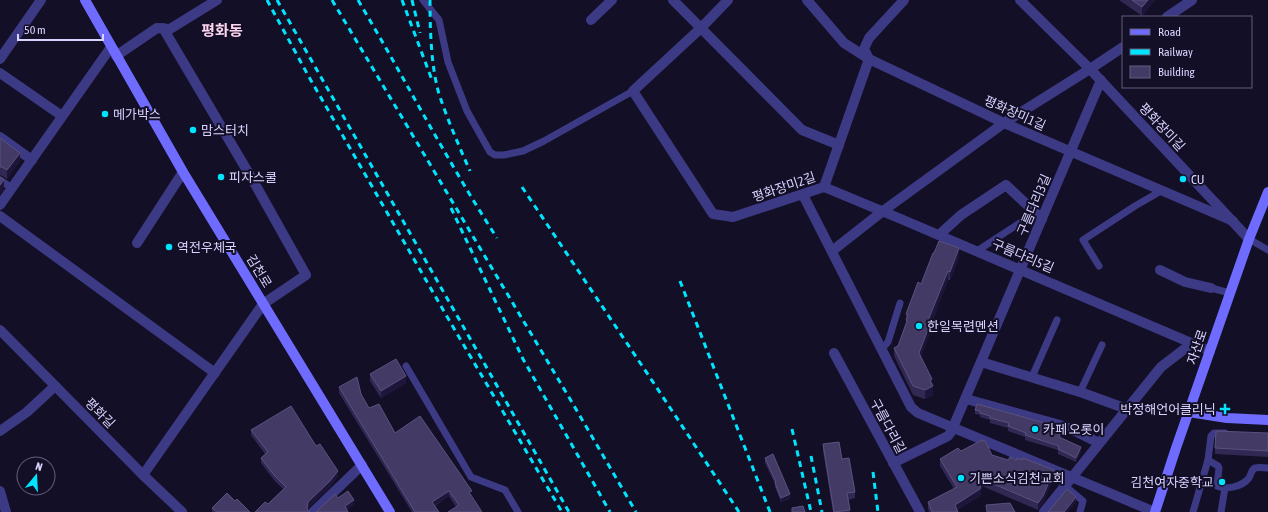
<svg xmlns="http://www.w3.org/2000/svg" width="1268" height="512" font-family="'Asap Condensed','Noto Sans KR',sans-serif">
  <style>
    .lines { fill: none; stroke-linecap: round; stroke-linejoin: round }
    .lane { stroke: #3d3a85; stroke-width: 7 }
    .street { stroke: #3d3a85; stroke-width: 10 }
    .secondary { stroke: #6f6bff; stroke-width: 10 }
    .rail { stroke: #00e5ff; stroke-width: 3; stroke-dasharray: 6 5; stroke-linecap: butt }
    .wall { fill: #312854 }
    .shaded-wall { fill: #1d163a }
    .building { fill: #433a66; stroke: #5a527e }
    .poi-dot { fill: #00e5ff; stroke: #130f26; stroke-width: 1.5 }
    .labels { text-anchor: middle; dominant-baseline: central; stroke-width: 4; stroke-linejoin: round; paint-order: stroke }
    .street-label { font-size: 13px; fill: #d9d4ff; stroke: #130f26 }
    .poi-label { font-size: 13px; fill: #d9d4ff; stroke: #130f26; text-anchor: start }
    .quarter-label { font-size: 15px; font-weight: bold; fill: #ffd6f0; stroke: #130f26 }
  </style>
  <rect width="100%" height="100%" fill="#130f26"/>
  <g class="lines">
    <g class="lane">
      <polyline points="423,0 439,20 448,62 467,111 490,152 495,155 504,155 523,151 544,141 633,91"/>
      <polyline points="0,180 12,188"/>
      <polyline points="1249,239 1268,250"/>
      <polyline points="977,251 1035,213"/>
      <polyline points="1099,266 1083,240 1135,206 1161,191"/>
      <polyline points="1211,288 1230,293"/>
      <polyline points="881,350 888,342 900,303"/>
      <polyline points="406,366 471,477 505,490 518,512"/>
      <polyline points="1032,377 1057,320"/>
      <polyline points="1080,392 1102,345"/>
      <path d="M1208 460 1218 466 1219 468 1217 486C1226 490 1242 487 1249 478 1251 475 1251 470 1255 468 1259 467 1264 468 1268 468"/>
      <polyline points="1065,486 1083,501 1080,512"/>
      <polyline points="1193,512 1208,460 1211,436 1214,433 1225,433"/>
      <polyline points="1221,512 1225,488"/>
    </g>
    <g class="street">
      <polyline points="673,0 802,130 839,145"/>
      <polyline points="728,0 701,28 633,91 713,214 733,217 824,187 869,59 864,49 869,38 904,0"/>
      <polyline points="807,0 844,43 869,59 1004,123 1233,221"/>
      <polyline points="1020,0 1090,69 1249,239"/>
      <polyline points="1167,17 1192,0"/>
      <polyline points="591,20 612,0"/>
      <polyline points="116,56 157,28 170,29 217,0"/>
      <polyline points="0,59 41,0"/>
      <polyline points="0,73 62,116"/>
      <polyline points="0,137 32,160"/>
      <polyline points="824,187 901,219 1210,351"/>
      <polyline points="803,195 911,407 918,413 1155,512"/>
      <polyline points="0,205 111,47"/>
      <polyline points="0,216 215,373"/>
      <polyline points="939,235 961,215 1006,185 1042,219"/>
      <polyline points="137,243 183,172"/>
      <polyline points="832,251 883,211 1004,123 1090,69 1123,47"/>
      <polyline points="1160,270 1185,282 1211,288"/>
      <polyline points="0,330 143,475 182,512"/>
      <polyline points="834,353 920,512"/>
      <polyline points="981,362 1083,393 1127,409"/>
      <polyline points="966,399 1060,425 1075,431 1099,443"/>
      <polyline points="0,431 27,412 55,386"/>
      <polyline points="893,463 948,436 951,432 1101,80"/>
      <polyline points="143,475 263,304 306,275 255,184 163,28"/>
      <polyline points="0,491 6,512"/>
      <polyline points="313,512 362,465"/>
      <polyline points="1044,512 1161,367 1191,344"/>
    </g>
    <g class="secondary">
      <polyline points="85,0 183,172 390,512"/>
      <polyline points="1189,412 1227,418 1268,420"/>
      <polyline points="1155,512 1176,448 1249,239 1268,192"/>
    </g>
    <g class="rail">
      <polyline points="267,0 309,77 449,320 562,512"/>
      <polyline points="277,0 569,512"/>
      <polyline points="332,0 573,404 636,512"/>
      <path d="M358 0C405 79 447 161 497 238"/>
      <polyline points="402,0 432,80"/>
      <polyline points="412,0 420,33"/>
      <path d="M430 0C430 30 431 66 439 94 448 121 459 146 470 171"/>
      <polyline points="522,187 653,382 739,512"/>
      <polyline points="451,208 523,359 610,512"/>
      <polyline points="680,281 770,512"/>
      <polyline points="792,429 811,512"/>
      <polyline points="811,456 822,512"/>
      <polyline points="873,472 878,512"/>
    </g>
  </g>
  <g class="wall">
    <polygon points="1119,0 1155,0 1142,16"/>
    <polygon points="0,138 20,161 7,179 2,176 0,175"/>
    <polygon points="959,257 950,280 948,280 932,322 932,328 921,356 932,384 933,395 925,399 913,395 894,356 894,348 898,346 906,323 906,314 921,284"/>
    <polygon points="370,374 406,383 381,398 370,381"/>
    <polygon points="339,387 361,394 369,408 395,433 472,496 456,507 449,496 435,506 439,512 412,512 339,393"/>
    <polygon points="975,410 1062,433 1061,438 1081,451 1076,462 1058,454 1058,450 1025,440 1025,437 1008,431 1008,428 990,423 990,420 980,417 980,415 975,414"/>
    <polygon points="251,430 316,446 338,476 329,488 308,508 268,504 283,489 274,480 261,463 261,458 265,454 251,435"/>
    <polygon points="1268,433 1268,457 1215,454 1215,448"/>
    <polygon points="823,444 842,459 855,492 855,498 848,500 850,512 833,512 823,451"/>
    <polygon points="961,451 992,455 1054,477 1043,503 1038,510 982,486 980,496 957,510 958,512 929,512 928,509 928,502 954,489 940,466 940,459"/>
    <polygon points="765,458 790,499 781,502 775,487 775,484 765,463"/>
    <polygon points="235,501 250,512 212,512 212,508"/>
  </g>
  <g class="shaded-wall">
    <polygon points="1148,0 1155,0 1142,16 1142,7"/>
    <polygon points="20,153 20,161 7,179 7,170"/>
    <polygon points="4,180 4,188 0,194 0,185"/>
    <polygon points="959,248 959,257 950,280 950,272"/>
    <polygon points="948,271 948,280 932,322 932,328 919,362 919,353 929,318"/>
    <polygon points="406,376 406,383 381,398 381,391"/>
    <polygon points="932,379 932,387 933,386 933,395 925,399 925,390 930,380"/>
    <polygon points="1062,428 1062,433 1059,442 1059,437"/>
    <polygon points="1081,447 1081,451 1076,462 1076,458"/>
    <polygon points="1054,470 1054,477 1043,503 1038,510 1038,503"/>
    <polygon points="338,471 338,476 329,488 308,508 307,512 307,508 308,502"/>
    <polygon points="982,479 982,486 980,496 955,511 955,505"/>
    <polygon points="449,491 449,496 432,507 432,502"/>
    <polygon points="790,494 790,499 781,502 781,498"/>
    <polygon points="1076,497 1076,502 1068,512 1064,512"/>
    <polygon points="354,500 354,505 345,512 345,506"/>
  </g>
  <g class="building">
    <polygon points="1132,0 1148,0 1142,7"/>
    <polygon points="0,138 20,153 7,170 2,167 0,167"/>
    <polygon points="0,177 4,180 0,185"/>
    <polygon points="939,241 959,248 950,272 948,271 929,318 932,319 919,353 932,379 930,380 933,386 925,390 913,386 894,348 898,346 907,321 906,320 908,315 906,314 918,282 921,284 933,253 934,253"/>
    <polygon points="396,359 406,376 381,391 370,374"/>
    <polygon points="357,377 361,394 369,408 379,404 395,433 420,416 472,491 469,492 482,512 448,512 459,505 449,491 432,502 439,512 415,512 339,387"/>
    <polygon points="977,404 1062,428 1059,437 1081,447 1076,458 1058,449 1059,446 1025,435 1026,433 1008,426 1009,423 990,418 990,416 980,413 980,411 975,410"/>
    <polygon points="291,406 316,446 320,444 338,471 329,482 308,502 307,508 308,511 310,512 255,512 265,502 268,504 286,487 274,475 261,458 268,452 251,430"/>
    <polygon points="1216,431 1268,433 1268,451 1215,448"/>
    <polygon points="982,440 985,441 992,455 1008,460 1010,457 1016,460 1017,458 1022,460 1023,458 1054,470 1043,496 1038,503 982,479 980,489 955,505 958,512 932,512 928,502 957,487 940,459 958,448 961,451"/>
    <polygon points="839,442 842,459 849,458 855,492 847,493 850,510 834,512 823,444"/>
    <polygon points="773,454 790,494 781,498 775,483 776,482 765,458"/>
    <polygon points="1067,489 1076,497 1064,512 1048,512 1049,511"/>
    <polygon points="348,491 354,500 345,506 348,512 316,512 335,494 338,498"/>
    <polygon points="227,493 235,501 237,499 250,512 217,512 212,508"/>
    <polygon points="1010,503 1015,512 987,512 986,505"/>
    <polygon points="803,506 805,512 792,512 792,508"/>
  </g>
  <g class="poi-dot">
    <circle cx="105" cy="114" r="4"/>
    <circle cx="193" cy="130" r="4"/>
    <circle cx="221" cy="177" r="4"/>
    <circle cx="1183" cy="179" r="4"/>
    <circle cx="169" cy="247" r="4"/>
    <circle cx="919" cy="326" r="4"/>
    <path d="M1223 403h4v4h4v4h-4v4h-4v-4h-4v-4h4z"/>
    <circle cx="1035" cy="429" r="4"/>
    <circle cx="961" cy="478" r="4"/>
    <circle cx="1222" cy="482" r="4"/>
  </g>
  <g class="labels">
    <g class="street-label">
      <text transform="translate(1015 113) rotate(24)">평화장미1길</text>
      <text transform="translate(1162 127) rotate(47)">평화장미길</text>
      <text transform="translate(784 187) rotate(-19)">평화장미2길</text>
      <text transform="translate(1034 205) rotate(-67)">구름다리3길</text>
      <text transform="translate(1023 256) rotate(23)">구름다리5길</text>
      <text transform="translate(259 271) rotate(59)">김천로</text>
      <text transform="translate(1197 347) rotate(-71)">자산로</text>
      <text transform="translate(100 413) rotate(45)">평화길</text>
      <text transform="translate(888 426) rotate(62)">구름다리길</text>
    </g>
    <g class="poi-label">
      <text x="113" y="114">메가박스</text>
      <text x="201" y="130">맘스터치</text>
      <text x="229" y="177">피자스쿨</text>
      <text x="1191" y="179">CU</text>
      <text x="177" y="247">역전우체국</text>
      <text x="927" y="326">한일목련멘션</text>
      <text x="1216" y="409" text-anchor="end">박정해언어클리닉</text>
      <text x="1043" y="429">카페 오롯이</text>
      <text x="969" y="478">기쁜소식김천교회</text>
      <text x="1214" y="482" text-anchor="end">김천여자중학교</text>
    </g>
    <g class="quarter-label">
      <text x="222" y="30">평화동</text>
    </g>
  </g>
  <rect x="1122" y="16" width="130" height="72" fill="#130f26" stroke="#625e7d"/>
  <rect x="1130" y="29" width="20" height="6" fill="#6f6bff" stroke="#625e7d"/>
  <text x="1158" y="36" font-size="12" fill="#d9d4ff">Road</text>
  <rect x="1130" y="49" width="20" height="6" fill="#00e5ff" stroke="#625e7d"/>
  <text x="1158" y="56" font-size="12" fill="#d9d4ff">Railway</text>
  <rect x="1130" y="66" width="20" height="12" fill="#433a66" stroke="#625e7d"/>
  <text x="1158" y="76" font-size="12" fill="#d9d4ff">Building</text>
  <g transform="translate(36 476) rotate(18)"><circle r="19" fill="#130f26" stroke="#625e7d"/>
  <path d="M0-3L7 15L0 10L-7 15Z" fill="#00e5ff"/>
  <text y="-6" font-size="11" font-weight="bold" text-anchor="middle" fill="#d9d4ff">N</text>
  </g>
  <path d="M18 34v6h85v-6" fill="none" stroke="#d9d4ff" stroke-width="2"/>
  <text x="24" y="34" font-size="12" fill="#d9d4ff" stroke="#130f26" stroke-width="3" paint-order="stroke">50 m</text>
</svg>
